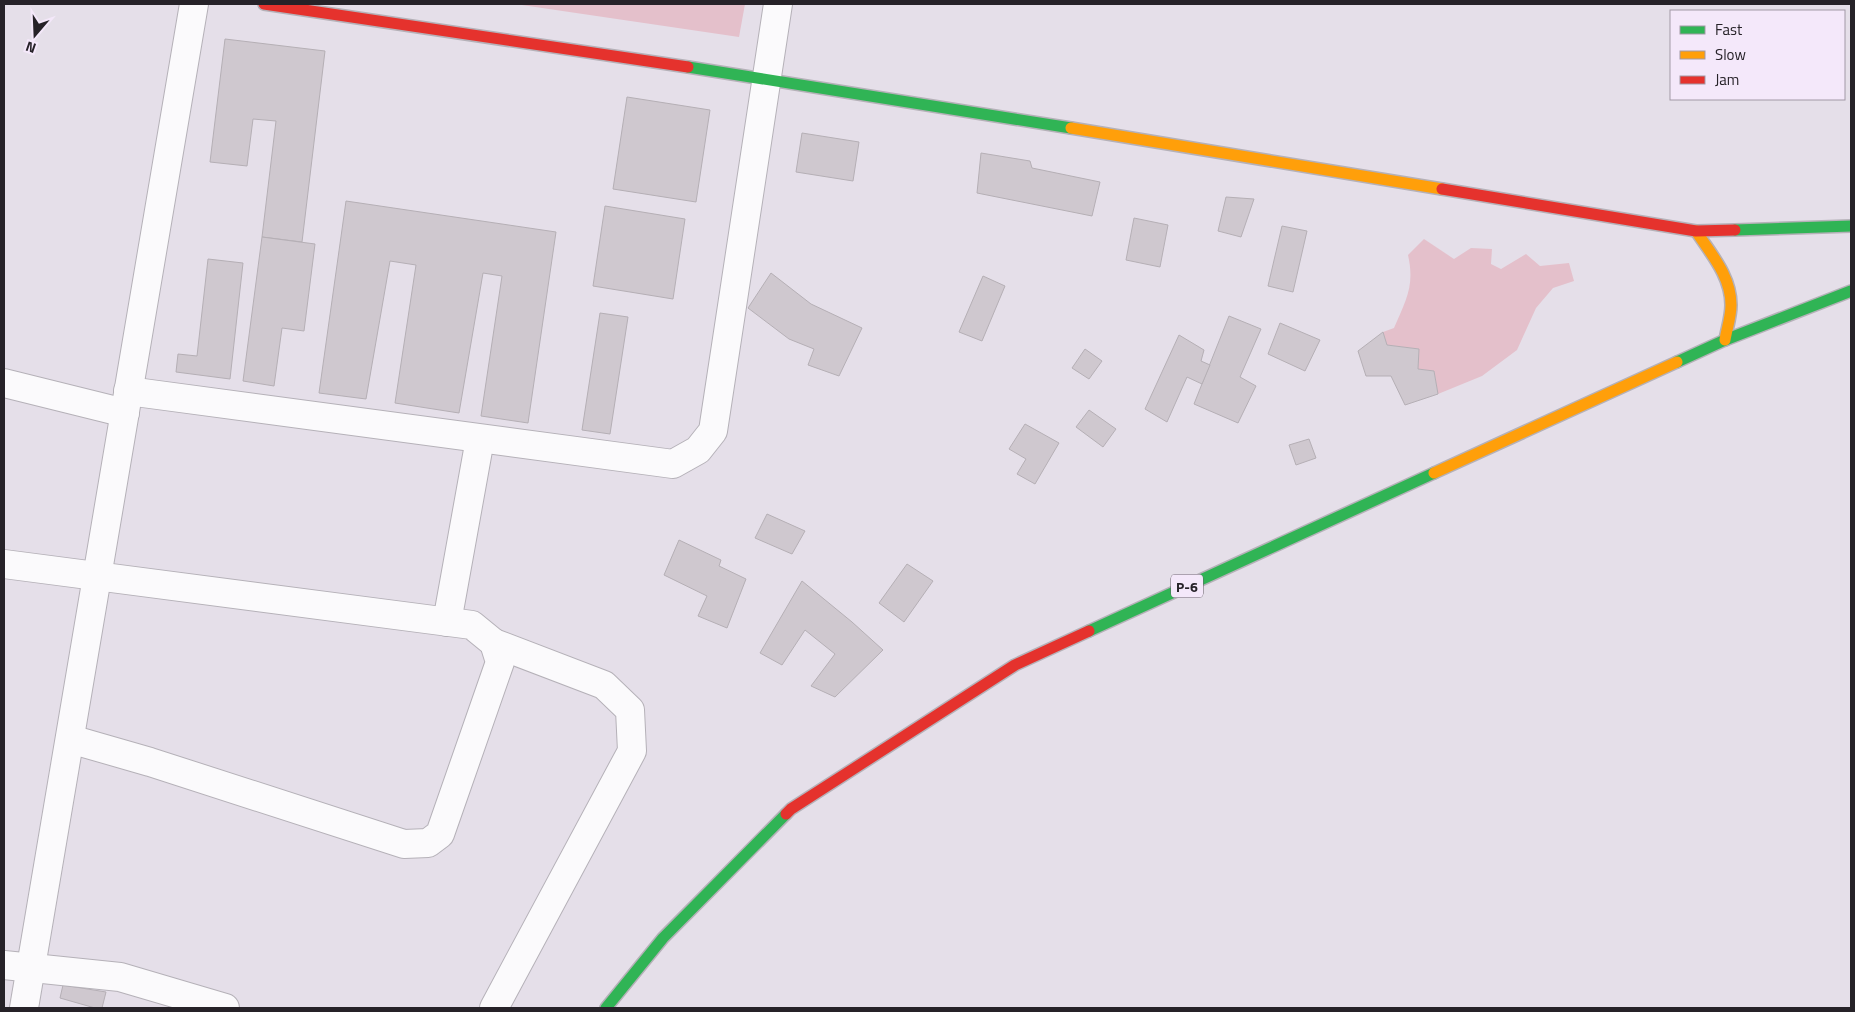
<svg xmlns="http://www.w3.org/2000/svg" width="1855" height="1012" font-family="'Titillium Web',sans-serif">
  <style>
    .green { fill: #e4c0cb }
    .building { fill: #cfc8cf; stroke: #b5afb5 }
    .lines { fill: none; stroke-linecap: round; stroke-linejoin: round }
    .street-casing { stroke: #b5b1b8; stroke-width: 30 }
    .fast-casing { stroke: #b5b1b8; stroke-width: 14 }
    .slow-casing { stroke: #b5b1b8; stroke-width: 14 }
    .jam-casing { stroke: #b5b1b8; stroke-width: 14 }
    .street { stroke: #fbfafc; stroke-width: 28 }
    .fast { stroke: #30b455; stroke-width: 11 }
    .slow { stroke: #ff9f0a; stroke-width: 11 }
    .jam { stroke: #e5322d; stroke-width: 11 }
    .labels { text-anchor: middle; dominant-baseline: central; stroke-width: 4; stroke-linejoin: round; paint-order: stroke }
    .shield { fill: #f4e8fa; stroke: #645d67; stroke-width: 1 }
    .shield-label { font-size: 14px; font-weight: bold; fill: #262228 }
  </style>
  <rect width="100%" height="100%" fill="#e5dfe9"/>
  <g class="green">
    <polygon points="515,4 745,4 739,37"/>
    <path d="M1424 239 1454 259 1471 248 1492 249 1491 264 1501 269 1526 254 1540 266 1569 263 1574 281 1553 288 1536 308 1517 350 1482 376 1438 394 1434 371 1418 369 1419 349 1387 345 1383 332 1394 328C1406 300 1415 286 1408 255Z"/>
  </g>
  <g class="building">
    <polygon points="225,39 325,51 302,242 262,237 276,121 253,119 247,166 210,162"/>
    <polygon points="627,97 710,110 696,202 613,189"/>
    <polygon points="802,133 859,142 853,181 796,172"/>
    <polygon points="981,153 1030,161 1032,168 1100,182 1092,216 977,193"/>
    <polygon points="1226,197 1254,199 1241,237 1218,231"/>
    <polygon points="346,201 556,232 528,423 481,416 502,276 483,273 459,413 395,403 416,265 390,261 366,399 319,393"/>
    <polygon points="605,206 685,219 673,299 593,286"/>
    <polygon points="1134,218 1168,225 1160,267 1126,260"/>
    <polygon points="1282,226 1307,231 1293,292 1268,286"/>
    <polygon points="262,237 315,244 304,331 282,328 274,386 243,381"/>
    <polygon points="208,259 243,263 230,379 176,372 178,354 197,356"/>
    <polygon points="771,273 811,304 862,328 839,376 808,365 814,349 789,339 748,308"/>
    <polygon points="983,276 1005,286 982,341 959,332"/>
    <polygon points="600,313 628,317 610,434 582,430"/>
    <polygon points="1229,316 1261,329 1240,377 1256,386 1238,423 1194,404"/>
    <polygon points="1280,323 1320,340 1305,371 1268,354"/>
    <polygon points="1383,332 1387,345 1419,349 1418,369 1434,371 1438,394 1405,405 1391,376 1366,376 1358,351"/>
    <polygon points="1179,335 1204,350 1201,361 1210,365 1202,384 1187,377 1167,422 1145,409"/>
    <polygon points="1085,349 1102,361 1089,379 1072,368"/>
    <polygon points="1089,410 1116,429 1103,447 1076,427"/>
    <polygon points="1025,424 1059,443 1035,484 1017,474 1026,459 1009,449"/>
    <polygon points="1309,439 1316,458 1296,465 1289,445"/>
    <polygon points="767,514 805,531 792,554 755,538"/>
    <polygon points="679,540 721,560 719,566 746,579 727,628 698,616 707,596 664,575"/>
    <polygon points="907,564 933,581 904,622 879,603"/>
    <polygon points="802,581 852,622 883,650 835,697 811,686 835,654 805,630 782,665 760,653"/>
    <polygon points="63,985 106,992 102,1008 95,1008 60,998"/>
  </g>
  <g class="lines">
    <defs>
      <g id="street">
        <polyline points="4,383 125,413"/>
        <polyline points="128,391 673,464 698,450 713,431 778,4"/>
        <polyline points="4,564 472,625 494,643 500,662 440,834 428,843 404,844 150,762 70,739"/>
        <polyline points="447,622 480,439"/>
        <polyline points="494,643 604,685 630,710 632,751 494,1008"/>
        <polyline points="4,965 120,977 225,1008"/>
        <polyline points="24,1008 194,4"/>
      </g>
      <g id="fast">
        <polyline points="688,67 1071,128"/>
        <polyline points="1735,230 1851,226"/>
        <polyline points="1677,362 1725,340 1851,291"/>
        <polyline points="1089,631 1434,473"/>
        <polyline points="606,1008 663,938 786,814"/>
      </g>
      <g id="slow">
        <polyline points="1071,128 1442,189"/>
        <path d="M1696 231C1711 254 1731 276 1731 305 1731 317 1727 328 1725 340"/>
        <polyline points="1434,473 1677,362"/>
      </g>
      <g id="jam">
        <polyline points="264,4 688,67"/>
        <polyline points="1442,189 1696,231 1735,230"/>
        <polyline points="786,814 791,809 1015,665 1089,631"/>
      </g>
    </defs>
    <use href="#street" class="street-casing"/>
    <use href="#fast" class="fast-casing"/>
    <use href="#slow" class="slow-casing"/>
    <use href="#jam" class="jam-casing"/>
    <use href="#street" class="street"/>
    <use href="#fast" class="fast"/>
    <use href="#slow" class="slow"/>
    <use href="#jam" class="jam"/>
  </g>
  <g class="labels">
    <rect class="shield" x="1171" y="574.5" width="32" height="23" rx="4"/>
    <g class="shield-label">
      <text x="1187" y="586">P-6</text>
    </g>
  </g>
  <rect width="1855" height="1012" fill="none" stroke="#262228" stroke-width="10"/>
  <rect x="1670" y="10" width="175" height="90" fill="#f4e8fa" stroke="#a299a6"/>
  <rect x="1680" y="26" width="25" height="8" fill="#30b455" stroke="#a299a6"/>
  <text x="1715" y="35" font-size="15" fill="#262228">Fast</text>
  <rect x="1680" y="51" width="25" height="8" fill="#ff9f0a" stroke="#a299a6"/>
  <text x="1715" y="60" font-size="15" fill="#262228">Slow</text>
  <rect x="1680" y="76" width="25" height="8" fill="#e5322d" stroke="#a299a6"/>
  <text x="1715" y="85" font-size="15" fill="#262228">Jam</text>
  <g transform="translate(35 35) rotate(199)" stroke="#f4e8fa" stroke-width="4" paint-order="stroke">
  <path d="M0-4L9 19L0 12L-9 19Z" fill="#262228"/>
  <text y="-8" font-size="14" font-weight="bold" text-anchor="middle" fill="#262228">N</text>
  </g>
</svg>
